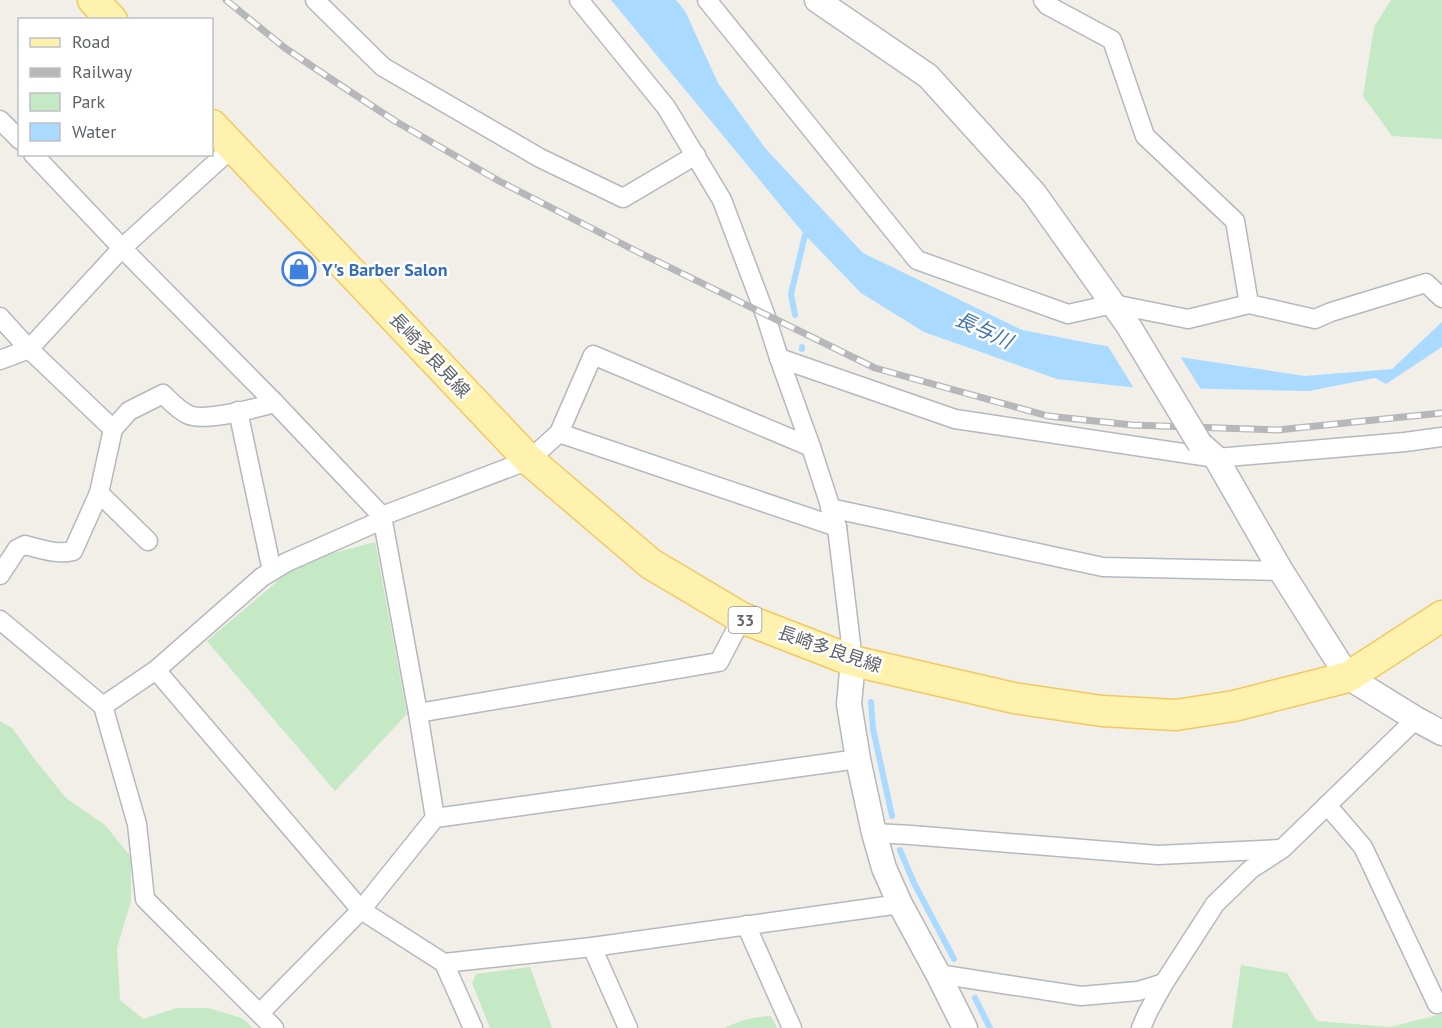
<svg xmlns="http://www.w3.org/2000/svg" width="1442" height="1028" font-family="'PT Sans','Noto Sans JP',sans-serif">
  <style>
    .green { fill: #c5e8c5 }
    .water { fill: #aadaff }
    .pier { fill: #f1efe8 }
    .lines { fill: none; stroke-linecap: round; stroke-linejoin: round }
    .stream { stroke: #aadaff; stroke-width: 6 }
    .minor-casing { stroke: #b5b8bc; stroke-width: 21 }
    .tertiary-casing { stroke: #b5b8bc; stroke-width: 27 }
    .primary-casing { stroke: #f2c960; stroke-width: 33 }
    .minor { stroke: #fff; stroke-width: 18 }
    .tertiary { stroke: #fff; stroke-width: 24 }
    .primary { stroke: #fff2af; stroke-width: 30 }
    .rail-casing { stroke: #b6b7b8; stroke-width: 7 }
    .rail { stroke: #fff; stroke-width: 4.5; stroke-dasharray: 14; stroke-linecap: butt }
    .tertiary-bridge-casing { stroke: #b5b8bc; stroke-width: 27; stroke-linecap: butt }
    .tertiary-bridge { stroke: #fff; stroke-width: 24 }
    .labels { text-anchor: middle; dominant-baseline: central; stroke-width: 5; stroke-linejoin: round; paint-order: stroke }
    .shield { fill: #fff; stroke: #8f9295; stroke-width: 1.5 }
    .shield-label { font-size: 16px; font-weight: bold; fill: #5f6368 }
    .shop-label { font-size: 18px; font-weight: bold; fill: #366cbe; stroke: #fff; text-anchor: start }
    .street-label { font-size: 18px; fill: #5f6368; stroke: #fff }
    .water-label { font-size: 20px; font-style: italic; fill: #4174aa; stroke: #fff }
  </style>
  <rect width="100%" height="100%" fill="#f1efe8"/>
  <g class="green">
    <polygon points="1391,0 1442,0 1442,139 1392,136 1363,96 1374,27"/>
    <polygon points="375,542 407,714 335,791 207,641 300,562"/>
    <polygon points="0,721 12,728 36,761 66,798 105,825 131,857 131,901 117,948 120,1000 143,1019 177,1008 208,1008 242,1018 253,1028 0,1028"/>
    <polygon points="1241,965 1287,973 1317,1021 1390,1027 1442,1014 1442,1028 1232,1028"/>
    <polygon points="530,967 552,1028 490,1028 472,983 476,974"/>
    <path d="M771 1016 777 1028H725C740 1020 754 1017 771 1016Z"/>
  </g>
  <polygon class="water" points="611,0 676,0 685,11 718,83 765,148 863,253 1022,330 1094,344 1305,376 1392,369 1442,322 1442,347 1386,384 1375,378 1309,391 1129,387 1057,379 924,332 861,293 805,235"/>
  <polygon class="pier" points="1106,343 1178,353 1202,391 1135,390"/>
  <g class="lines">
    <g class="stream">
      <polyline points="795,315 791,294 805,235"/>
      <polyline points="802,347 802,349"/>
      <polyline points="871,702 873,729 892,816"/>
      <polyline points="900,850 914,883 954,959"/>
      <polyline points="975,998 990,1028"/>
    </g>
    <defs>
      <g id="minor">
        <polyline points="315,0 383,67 540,158 623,198 696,155"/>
        <polyline points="579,0 666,107 722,200 765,314 779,358 811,447 837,527 853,661"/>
        <polyline points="707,0 917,260 1068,314 1113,304 1188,319 1249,304"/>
        <polyline points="1043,0 1047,5 1112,40 1145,136 1235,221 1249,304 1315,319 1331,312 1426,283 1442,298"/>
        <polyline points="0,120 20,140"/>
        <polyline points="33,154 122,248 275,403 382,516 418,713 435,818"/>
        <path d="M0 317 29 349 113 429 129 411 163 394C170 401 179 411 189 415 207 422 255 408 275 403"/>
        <polyline points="779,358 955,419 1216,458 1405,442 1442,437"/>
        <polyline points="0,360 29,349 122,248 233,147"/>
        <polyline points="238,411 272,571"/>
        <polyline points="113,429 99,493 148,541"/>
        <polyline points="559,433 837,527"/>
        <polyline points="830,508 1103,567 1281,571"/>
        <polyline points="382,516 529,460 559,433 593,355 811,447"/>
        <path d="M0 575 17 549 25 545C41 549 57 555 73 551L99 493"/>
        <polyline points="0,620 103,706 137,824 145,899 274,1028"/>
        <polyline points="156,670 361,910 444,963 473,1028"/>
        <polyline points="103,706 156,670 262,577 287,562 382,520"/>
        <polyline points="418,713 719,662 742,618"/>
        <polyline points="1327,805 1363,847 1437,1004"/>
        <polyline points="874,833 911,835 1158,855 1280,849"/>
        <polyline points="746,925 792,1028"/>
        <polyline points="592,947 628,1028"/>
        <polyline points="444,963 592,947 900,904"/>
        <polyline points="938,974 1081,996 1138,991 1164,983"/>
        <polyline points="260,1013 361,910 435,818 858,759"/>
        <polyline points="1141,1028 1148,1012 1164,983 1215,904 1251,869 1282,849 1416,719"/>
      </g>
      <g id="tertiary">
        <polyline points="817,0 928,76 1034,193 1128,325"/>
        <polyline points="1200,444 1216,458 1281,571 1348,677 1416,719 1442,733"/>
        <polyline points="853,661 849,704 858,759 874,833 884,868 900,904 938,974 965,1028"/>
      </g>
      <g id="primary">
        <polyline points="93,0 112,20"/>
        <polyline points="212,125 529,460 651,564 742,618 853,661 1014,698 1102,711 1176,715 1234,706 1348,677 1442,616"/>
      </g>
    </defs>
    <use href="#minor" class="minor-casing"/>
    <use href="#tertiary" class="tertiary-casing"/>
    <use href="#primary" class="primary-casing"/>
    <use href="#minor" class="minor"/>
    <use href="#tertiary" class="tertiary"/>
    <use href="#primary" class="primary"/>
    <defs>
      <polyline id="rail" points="226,0 285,48 328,77 395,121 499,181 638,252 875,368 1048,416 1132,425 1277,430 1442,413"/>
    </defs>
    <use href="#rail" class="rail-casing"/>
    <use href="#rail" class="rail"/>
    <defs>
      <polyline id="tertiary-bridge" points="1128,325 1200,444"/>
    </defs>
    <use href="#tertiary-bridge" class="tertiary-bridge-casing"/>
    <use href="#tertiary-bridge" class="tertiary-bridge"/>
  </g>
  <defs>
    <symbol id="shop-ring" viewBox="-11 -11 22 22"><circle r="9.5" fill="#fff" stroke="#3f7fe0" stroke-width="1.5"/><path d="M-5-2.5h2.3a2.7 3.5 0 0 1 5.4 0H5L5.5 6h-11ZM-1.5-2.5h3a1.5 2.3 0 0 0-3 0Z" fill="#3f7fe0"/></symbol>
  </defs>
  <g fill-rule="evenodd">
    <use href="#shop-ring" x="280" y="250" width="38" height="38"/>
  </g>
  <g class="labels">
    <rect class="shield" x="728.5" y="607" width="33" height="26" rx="4.5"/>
    <g class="shield-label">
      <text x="745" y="620">33</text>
    </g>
    <g class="shop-label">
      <text x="322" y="269">Y's Barber Salon</text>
    </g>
    <g class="street-label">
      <text transform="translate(430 355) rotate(47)">長崎多良見線</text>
      <text transform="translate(830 649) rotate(19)">長崎多良見線</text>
    </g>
    <g class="water-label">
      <text transform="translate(984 330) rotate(25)">長与川</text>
    </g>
  </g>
  <rect x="18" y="18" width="195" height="138" fill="#ffffff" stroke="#bfc1c3" stroke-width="1.5"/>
  <rect x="30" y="38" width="30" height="9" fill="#fff2af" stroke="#bfc1c3" stroke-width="1.5"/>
  <text x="72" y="48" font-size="18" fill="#5f6368">Road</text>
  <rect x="30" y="68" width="30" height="9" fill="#b6b7b8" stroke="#bfc1c3" stroke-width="1.5"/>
  <text x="72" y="78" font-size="18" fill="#5f6368">Railway</text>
  <rect x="30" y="93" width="30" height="18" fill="#c5e8c5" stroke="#bfc1c3" stroke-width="1.5"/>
  <text x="72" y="108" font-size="18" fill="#5f6368">Park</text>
  <rect x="30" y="123" width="30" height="18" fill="#aadaff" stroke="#bfc1c3" stroke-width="1.5"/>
  <text x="72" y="138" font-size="18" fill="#5f6368">Water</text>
</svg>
